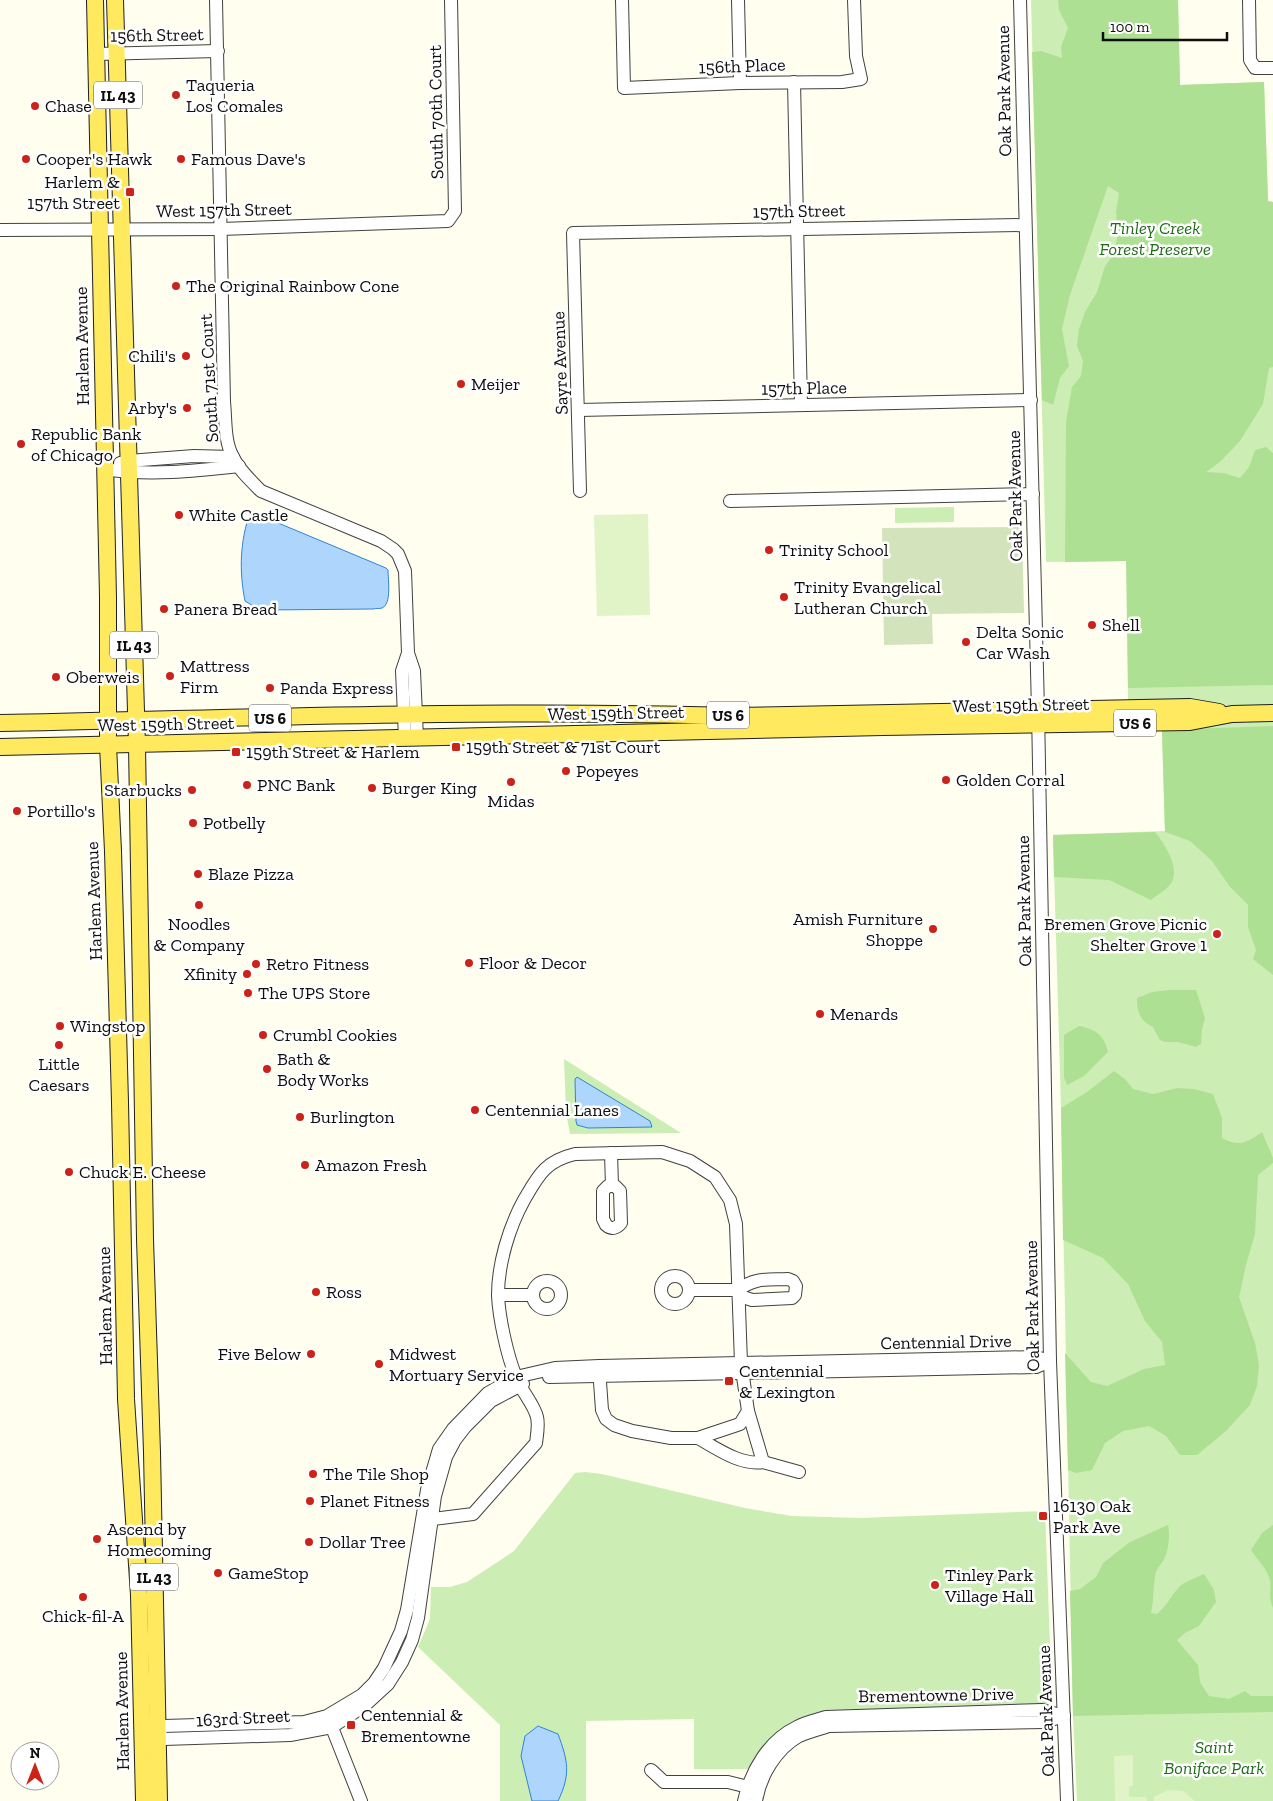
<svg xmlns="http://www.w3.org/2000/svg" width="1273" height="1801" font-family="'Zilla Slab',serif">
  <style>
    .green { fill: #cceeb4 }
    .forest { fill: #ade092 }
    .cemetery { fill: #d3e4bd }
    .pitch { fill: #e0f4c7 }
    .water { fill: #aed6fc; stroke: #2e83da }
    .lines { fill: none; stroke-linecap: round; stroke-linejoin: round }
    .minor-casing { stroke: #414141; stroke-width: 14 }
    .major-casing { stroke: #1f1f1f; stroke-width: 18 }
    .minor { stroke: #fff; stroke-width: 12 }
    .major { stroke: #ffe95f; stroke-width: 16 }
    .poi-dot { fill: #cb2318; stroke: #fff; stroke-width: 2 }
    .labels { text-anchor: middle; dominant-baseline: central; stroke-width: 5; stroke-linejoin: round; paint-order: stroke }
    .shield { fill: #fff; stroke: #565656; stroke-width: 1 }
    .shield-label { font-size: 16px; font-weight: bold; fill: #0e0e0e }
    .street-label { font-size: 18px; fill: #0e0e0e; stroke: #fff }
    .poi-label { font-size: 18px; fill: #0e0e0e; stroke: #fff; text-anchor: start }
    .park-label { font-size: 18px; font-style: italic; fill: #206c18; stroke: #fff }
  </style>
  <rect width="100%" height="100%" fill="#fffeef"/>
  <g class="green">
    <polygon points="1031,0 1178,0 1180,85 1264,82 1268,201 1273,202 1273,1801 1077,1801 1073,1716 1061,1108 1053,835 1165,831 1161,702 1128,702 1127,561 1046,562"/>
    <polygon points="954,507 954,522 895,523 895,508"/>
    <polygon points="564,1059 681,1133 570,1134 566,1112"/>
    <polygon points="585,1472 602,1474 745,1508 792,1516 860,1518 1045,1511 1052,1697 1046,1705 788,1725 756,1754 750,1769 694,1769 694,1719 586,1721 586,1801 500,1801 500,1725 418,1647 430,1619 431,1587 450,1587 467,1582 514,1551 575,1473"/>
  </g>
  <g class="forest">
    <polygon points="1058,0 1178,0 1180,85 1264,82 1268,201 1273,202 1273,367 1269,368 1263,404 1240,441 1220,462 1206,472 1224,473 1240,478 1249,467 1255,450 1266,447 1273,453 1273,685 1128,688 1126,561 1065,562 1066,422 1072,387 1081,376 1083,361 1077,346 1079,329 1085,312 1097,292 1105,266 1114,254 1118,234 1116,212 1119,193 1108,186 1070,295 1062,329 1069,366 1060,378 1053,405 1042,400 1032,52 1041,51 1062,58 1061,47 1068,28 1059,10"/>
    <polygon points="1273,726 1273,975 1253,959 1256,950 1248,927 1248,905 1230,887 1212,861 1190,841 1165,832 1162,730"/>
    <path d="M1155 832C1164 843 1180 867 1172 882 1168 889 1157 895 1151 900L1109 880 1054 877 1053 835Z"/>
    <path d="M1169 990H1196L1205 1018 1202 1029 1201 1044 1196 1047 1178 1042H1166L1160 1040 1153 1027C1140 1021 1137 1012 1137 998L1152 992Z"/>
    <path d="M1079 1026C1095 1029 1104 1035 1108 1052L1084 1076 1067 1085 1064 1077V1035Z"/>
    <path d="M1114 1071 1126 1080 1133 1089 1153 1094 1177 1088 1194 1089 1213 1094 1222 1118V1138C1239 1147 1247 1143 1262 1132L1273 1158V1163L1258 1175 1255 1234 1246 1265 1239 1297 1255 1343 1259 1365 1257 1386 1250 1405 1226 1431 1197 1455H1180L1166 1436 1149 1426 1123 1431 1105 1443 1092 1470 1076 1473 1068 1470 1065 1353 1091 1382 1107 1386 1144 1369 1165 1365 1162 1342 1145 1321 1128 1284 1103 1258 1063 1240 1061 1108 1087 1092Z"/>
    <path d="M1168 1525C1170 1534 1169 1548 1165 1557 1162 1565 1156 1567 1155 1577 1153 1590 1154 1599 1151 1613L1157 1614C1168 1605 1171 1595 1180 1586 1184 1582 1198 1577 1204 1574L1214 1590 1216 1602 1199 1626 1185 1633 1177 1640 1198 1665 1200 1682 1209 1696 1229 1699 1245 1691 1251 1696H1273V1712L1073 1716 1070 1591 1080 1589 1096 1577 1103 1563 1130 1542Z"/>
    <path d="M1273 1525V1608C1267 1594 1273 1588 1269 1577 1266 1568 1256 1558 1251 1550L1262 1533Z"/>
  </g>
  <polygon class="cemetery" points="1022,527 1024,613 932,614 933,644 884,645 882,528"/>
  <g class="pitch">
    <polygon points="648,514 650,615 597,616 594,515"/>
    <polygon points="1133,1755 1133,1786 1129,1786 1129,1797 1146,1797 1147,1801 1115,1801 1114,1756"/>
    <polygon points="1168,1790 1183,1791 1195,1801 1154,1801 1154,1797"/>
  </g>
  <g class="water">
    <path d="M250 513 259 515 386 568 388 570C388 579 392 604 382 608 379 609 376 608 373 609L266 610 258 609 245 601C239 571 240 541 250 513Z"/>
    <polygon points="577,1077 650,1121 652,1127 588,1128 577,1125 576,1121 575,1079"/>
    <path d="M538 1726 558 1734C568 1761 571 1774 558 1801H532L521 1756 525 1736Z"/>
  </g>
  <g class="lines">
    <defs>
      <g id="minor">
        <path d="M216 0 224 402C226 420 224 441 233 457 239 470 251 481 261 491L381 541 393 549 398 554 405 571 408 653 414 671 417 738"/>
        <polyline points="622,0 624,88 740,83 842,82 861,79 856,56 854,0"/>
        <polyline points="738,0 740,83"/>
        <polyline points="1020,0 1038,710 1050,1361 1067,1801"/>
        <polyline points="1249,0 1250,60 1255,68 1273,68"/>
        <polyline points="96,54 218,51"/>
        <polyline points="794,82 801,405"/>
        <polyline points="0,230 221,229 448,221 455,211 451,0"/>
        <polyline points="579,410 1031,400"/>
        <polyline points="120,463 128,461 194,456 233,457"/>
        <path d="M104 469C149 476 194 471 239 466"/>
        <polyline points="580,491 573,233 1025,225"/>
        <polyline points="730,501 1033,494"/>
        <polyline points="405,738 402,671 408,653"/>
        <polyline points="611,1153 612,1186"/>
        <path d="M608 1186H615L620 1191 621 1223C617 1228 612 1230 606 1225L603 1219V1191Z"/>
        <circle cx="675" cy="1290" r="14"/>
        <path d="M788 1279 793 1281 796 1286 795 1295 792 1298 752 1300 743 1297 738 1290C755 1277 768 1280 788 1279Z"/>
        <circle cx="547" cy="1295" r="14"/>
        <polyline points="689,1290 738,1290"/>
        <polyline points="498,1295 533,1295"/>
        <polyline points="549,1377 1036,1367 1050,1361"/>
        <path d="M698 1438C716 1448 741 1466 763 1462L748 1411"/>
        <polyline points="763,1462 799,1472"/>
        <path d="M433 1519 473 1514 536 1443C537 1435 539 1425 537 1417 534 1404 520 1389 516 1377 507 1355 499 1318 498 1295 498 1264 509 1227 524 1200 538 1176 545 1161 575 1154L662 1152 690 1161 715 1177 730 1200 736 1224 741 1363 748 1411 740 1424 698 1438H671L632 1431 614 1425 606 1419 602 1410 599 1368"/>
        <polyline points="329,1720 361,1801"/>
        <polyline points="153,1732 158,1732 164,1726 304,1722 327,1716 362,1695 374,1683 384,1668 401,1631 407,1610 427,1490 439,1449 453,1429 488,1393 516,1377 555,1368 599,1366 1036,1357 1050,1361"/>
        <polyline points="158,1732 164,1739 290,1735 332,1727 364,1706 388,1684 402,1662 412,1640 418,1618 435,1496 446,1457 455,1440 465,1427 491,1401 523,1384"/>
        <polyline points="651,1770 664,1782 728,1782 748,1787"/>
        <path d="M744 1801C751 1771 768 1741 797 1727 806 1722 817 1720 826 1717L1042 1710 1064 1716"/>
        <path d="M756 1801C760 1776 776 1749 799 1736 808 1732 819 1729 829 1726L1044 1722 1064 1716"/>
      </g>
      <g id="major">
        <polyline points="95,0 108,597 108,745 113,851 120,1102 126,1399 139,1595 144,1801"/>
        <polyline points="115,0 137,745 145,1239 152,1452 159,1801"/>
        <path d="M0 723C245 718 490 709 735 716L1190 707 1219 712"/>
        <polyline points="0,747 883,727 1190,722 1232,714 1273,713"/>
      </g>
    </defs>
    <use href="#minor" class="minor-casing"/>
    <use href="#major" class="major-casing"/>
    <use href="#minor" class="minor"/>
    <use href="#major" class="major"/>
  </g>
  <g class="poi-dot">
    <circle cx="176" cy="95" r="5"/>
    <circle cx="35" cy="106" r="5"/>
    <circle cx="26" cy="159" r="5"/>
    <circle cx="181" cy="159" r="5"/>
    <rect x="125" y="187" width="10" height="10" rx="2.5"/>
    <circle cx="176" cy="286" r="5"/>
    <circle cx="186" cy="356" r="5"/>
    <circle cx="461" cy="384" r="5"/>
    <circle cx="187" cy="408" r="5"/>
    <circle cx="21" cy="444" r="5"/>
    <circle cx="179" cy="515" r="5"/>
    <circle cx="769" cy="550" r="5"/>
    <circle cx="784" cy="597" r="5"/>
    <circle cx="164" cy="609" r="5"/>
    <circle cx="1092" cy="625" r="5"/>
    <circle cx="966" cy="642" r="5"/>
    <circle cx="170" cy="676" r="5"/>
    <circle cx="56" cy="677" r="5"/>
    <circle cx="270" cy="688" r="5"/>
    <rect x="451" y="742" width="10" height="10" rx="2.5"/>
    <rect x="231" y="747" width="10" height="10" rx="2.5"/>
    <circle cx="566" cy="771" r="5"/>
    <circle cx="946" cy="780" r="5"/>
    <circle cx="511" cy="782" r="5"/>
    <circle cx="247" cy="785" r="5"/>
    <circle cx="372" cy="788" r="5"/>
    <circle cx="192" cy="790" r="5"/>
    <circle cx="17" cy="811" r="5"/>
    <circle cx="193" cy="823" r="5"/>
    <circle cx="198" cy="874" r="5"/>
    <circle cx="199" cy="905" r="5"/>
    <circle cx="933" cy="929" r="5"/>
    <circle cx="1217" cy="934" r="5"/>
    <circle cx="469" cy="963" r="5"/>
    <circle cx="256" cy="964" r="5"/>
    <circle cx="247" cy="974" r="5"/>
    <circle cx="248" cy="993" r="5"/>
    <circle cx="820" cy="1014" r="5"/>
    <circle cx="60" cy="1026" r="5"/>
    <circle cx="263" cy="1035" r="5"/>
    <circle cx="59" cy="1045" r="5"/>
    <circle cx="267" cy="1069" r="5"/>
    <circle cx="475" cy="1110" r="5"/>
    <circle cx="300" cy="1117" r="5"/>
    <circle cx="305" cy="1165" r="5"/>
    <circle cx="69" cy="1172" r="5"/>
    <circle cx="316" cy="1292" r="5"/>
    <circle cx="311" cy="1354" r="5"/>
    <circle cx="379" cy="1364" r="5"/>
    <rect x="724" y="1376" width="10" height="10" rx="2.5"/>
    <circle cx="313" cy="1474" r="5"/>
    <circle cx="310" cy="1501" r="5"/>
    <rect x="1038" y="1511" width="10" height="10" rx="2.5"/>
    <circle cx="97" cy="1539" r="5"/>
    <circle cx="309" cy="1542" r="5"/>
    <circle cx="218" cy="1573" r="5"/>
    <circle cx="935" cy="1585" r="5"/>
    <circle cx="83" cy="1597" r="5"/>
    <rect x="346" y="1720" width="10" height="10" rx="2.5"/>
  </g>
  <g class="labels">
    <g class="shield">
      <rect x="94" y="81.5" width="48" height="27" rx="4"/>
      <rect x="110" y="631.5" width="48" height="27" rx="4"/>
      <rect x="707" y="701.5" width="42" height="27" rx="4"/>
      <rect x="249" y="704.5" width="42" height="27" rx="4"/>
      <rect x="1114" y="709.5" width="42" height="27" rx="4"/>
      <rect x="130" y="1563.5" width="48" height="27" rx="4"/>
    </g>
    <g class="shield-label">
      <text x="118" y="95">IL 43</text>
      <text x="134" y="645">IL 43</text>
      <text x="728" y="715">US 6</text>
      <text x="270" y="718">US 6</text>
      <text x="1135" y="723">US 6</text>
      <text x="154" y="1577">IL 43</text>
    </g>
    <g class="street-label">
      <text transform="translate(157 35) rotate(-1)">156th Street</text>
      <text transform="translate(742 66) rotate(-2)">156th Place</text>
      <text transform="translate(1004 91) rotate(-91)">Oak Park Avenue</text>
      <text transform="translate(436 112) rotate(-91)">South 70th Court</text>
      <text transform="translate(224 210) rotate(-1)">West 157th Street</text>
      <text transform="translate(799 211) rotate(-1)">157th Street</text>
      <text transform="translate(82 346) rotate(-91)">Harlem Avenue</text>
      <text transform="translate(560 363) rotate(-92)">Sayre Avenue</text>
      <text transform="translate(209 378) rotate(-93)">South 71st Court</text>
      <text transform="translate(804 388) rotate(-1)">157th Place</text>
      <text transform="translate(1015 496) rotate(-91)">Oak Park Avenue</text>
      <text transform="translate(1021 705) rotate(-1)">West 159th Street</text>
      <text transform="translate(616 713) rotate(-1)">West 159th Street</text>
      <text transform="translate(166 724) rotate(-1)">West 159th Street</text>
      <text transform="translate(94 901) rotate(-92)">Harlem Avenue</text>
      <text transform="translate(1024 901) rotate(-91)">Oak Park Avenue</text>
      <text transform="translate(105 1306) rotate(-91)">Harlem Avenue</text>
      <text transform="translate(1032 1306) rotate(-91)">Oak Park Avenue</text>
      <text transform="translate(946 1342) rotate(-1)">Centennial Drive</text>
      <text transform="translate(936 1695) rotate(-1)">Brementowne Drive</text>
      <text transform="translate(122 1711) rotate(-91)">Harlem Avenue</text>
      <text transform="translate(1046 1711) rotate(-92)">Oak Park Avenue</text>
      <text transform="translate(243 1718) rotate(-3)">163rd Street</text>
    </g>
    <g class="poi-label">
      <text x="186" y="85">Taqueria<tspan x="186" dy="21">Los Comales</tspan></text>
      <text x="45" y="106">Chase</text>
      <text x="36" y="159">Cooper's Hawk</text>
      <text x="191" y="159">Famous Dave's</text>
      <text x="120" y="182" text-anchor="end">Harlem &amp;<tspan x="120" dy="21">157th Street</tspan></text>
      <text x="186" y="286">The Original Rainbow Cone</text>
      <text x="176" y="356" text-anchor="end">Chili's</text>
      <text x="471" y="384">Meijer</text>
      <text x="177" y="408" text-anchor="end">Arby's</text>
      <text x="31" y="434">Republic Bank<tspan x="31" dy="21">of Chicago</tspan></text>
      <text x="189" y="515">White Castle</text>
      <text x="779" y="550">Trinity School</text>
      <text x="794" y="587">Trinity Evangelical<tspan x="794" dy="21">Lutheran Church</tspan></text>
      <text x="174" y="609">Panera Bread</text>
      <text x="1102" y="625">Shell</text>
      <text x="976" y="632">Delta Sonic<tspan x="976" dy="21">Car Wash</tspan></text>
      <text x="180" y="666">Mattress<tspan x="180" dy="21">Firm</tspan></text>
      <text x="66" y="677">Oberweis</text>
      <text x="280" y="688">Panda Express</text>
      <text x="466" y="747">159th Street &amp; 71st Court</text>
      <text x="246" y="752">159th Street &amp; Harlem</text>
      <text x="576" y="771">Popeyes</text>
      <text x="956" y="780">Golden Corral</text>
      <text x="257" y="785">PNC Bank</text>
      <text x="382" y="788">Burger King</text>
      <text x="182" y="790" text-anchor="end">Starbucks</text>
      <text x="511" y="801" text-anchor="middle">Midas</text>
      <text x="27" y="811">Portillo's</text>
      <text x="203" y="823">Potbelly</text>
      <text x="208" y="874">Blaze Pizza</text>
      <text x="923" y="919" text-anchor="end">Amish Furniture<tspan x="923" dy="21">Shoppe</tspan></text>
      <text x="199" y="924" text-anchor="middle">Noodles<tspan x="199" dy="21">&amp; Company</tspan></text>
      <text x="1207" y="924" text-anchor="end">Bremen Grove Picnic<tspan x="1207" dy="21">Shelter Grove 1</tspan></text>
      <text x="479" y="963">Floor &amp; Decor</text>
      <text x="266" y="964">Retro Fitness</text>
      <text x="237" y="974" text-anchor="end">Xfinity</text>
      <text x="258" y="993">The UPS Store</text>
      <text x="830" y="1014">Menards</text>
      <text x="70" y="1026">Wingstop</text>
      <text x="273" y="1035">Crumbl Cookies</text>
      <text x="277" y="1059">Bath &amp;<tspan x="277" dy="21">Body Works</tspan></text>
      <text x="59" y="1064" text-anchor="middle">Little<tspan x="59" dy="21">Caesars</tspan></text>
      <text x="485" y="1110">Centennial Lanes</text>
      <text x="310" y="1117">Burlington</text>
      <text x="315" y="1165">Amazon Fresh</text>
      <text x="79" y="1172">Chuck E. Cheese</text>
      <text x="326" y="1292">Ross</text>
      <text x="301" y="1354" text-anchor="end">Five Below</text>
      <text x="389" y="1354">Midwest<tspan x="389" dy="21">Mortuary Service</tspan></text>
      <text x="739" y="1371">Centennial<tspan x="739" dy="21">&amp; Lexington</tspan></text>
      <text x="323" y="1474">The Tile Shop</text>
      <text x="320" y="1501">Planet Fitness</text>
      <text x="1053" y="1506">16130 Oak<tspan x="1053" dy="21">Park Ave</tspan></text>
      <text x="107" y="1529">Ascend by<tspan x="107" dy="21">Homecoming</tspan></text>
      <text x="319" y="1542">Dollar Tree</text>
      <text x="228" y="1573">GameStop</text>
      <text x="945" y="1575">Tinley Park<tspan x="945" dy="21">Village Hall</tspan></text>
      <text x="83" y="1616" text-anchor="middle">Chick-fil-A</text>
      <text x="361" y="1715">Centennial &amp;<tspan x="361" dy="21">Brementowne</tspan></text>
    </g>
    <g class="park-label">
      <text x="1155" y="228">Tinley Creek<tspan x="1155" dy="21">Forest Preserve</tspan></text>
      <text x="1214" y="1747">Saint<tspan x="1214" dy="21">Boniface Park</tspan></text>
    </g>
  </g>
  <g transform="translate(35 1766)"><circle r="24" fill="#ffffff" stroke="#9f9f9f"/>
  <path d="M0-4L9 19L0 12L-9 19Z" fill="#cb2318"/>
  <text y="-8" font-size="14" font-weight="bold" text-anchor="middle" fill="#0e0e0e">N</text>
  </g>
  <path d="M1103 32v8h124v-8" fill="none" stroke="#0e0e0e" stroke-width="2.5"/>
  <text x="1110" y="32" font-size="15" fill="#0e0e0e" stroke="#ffffff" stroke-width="4" paint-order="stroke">100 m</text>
</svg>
